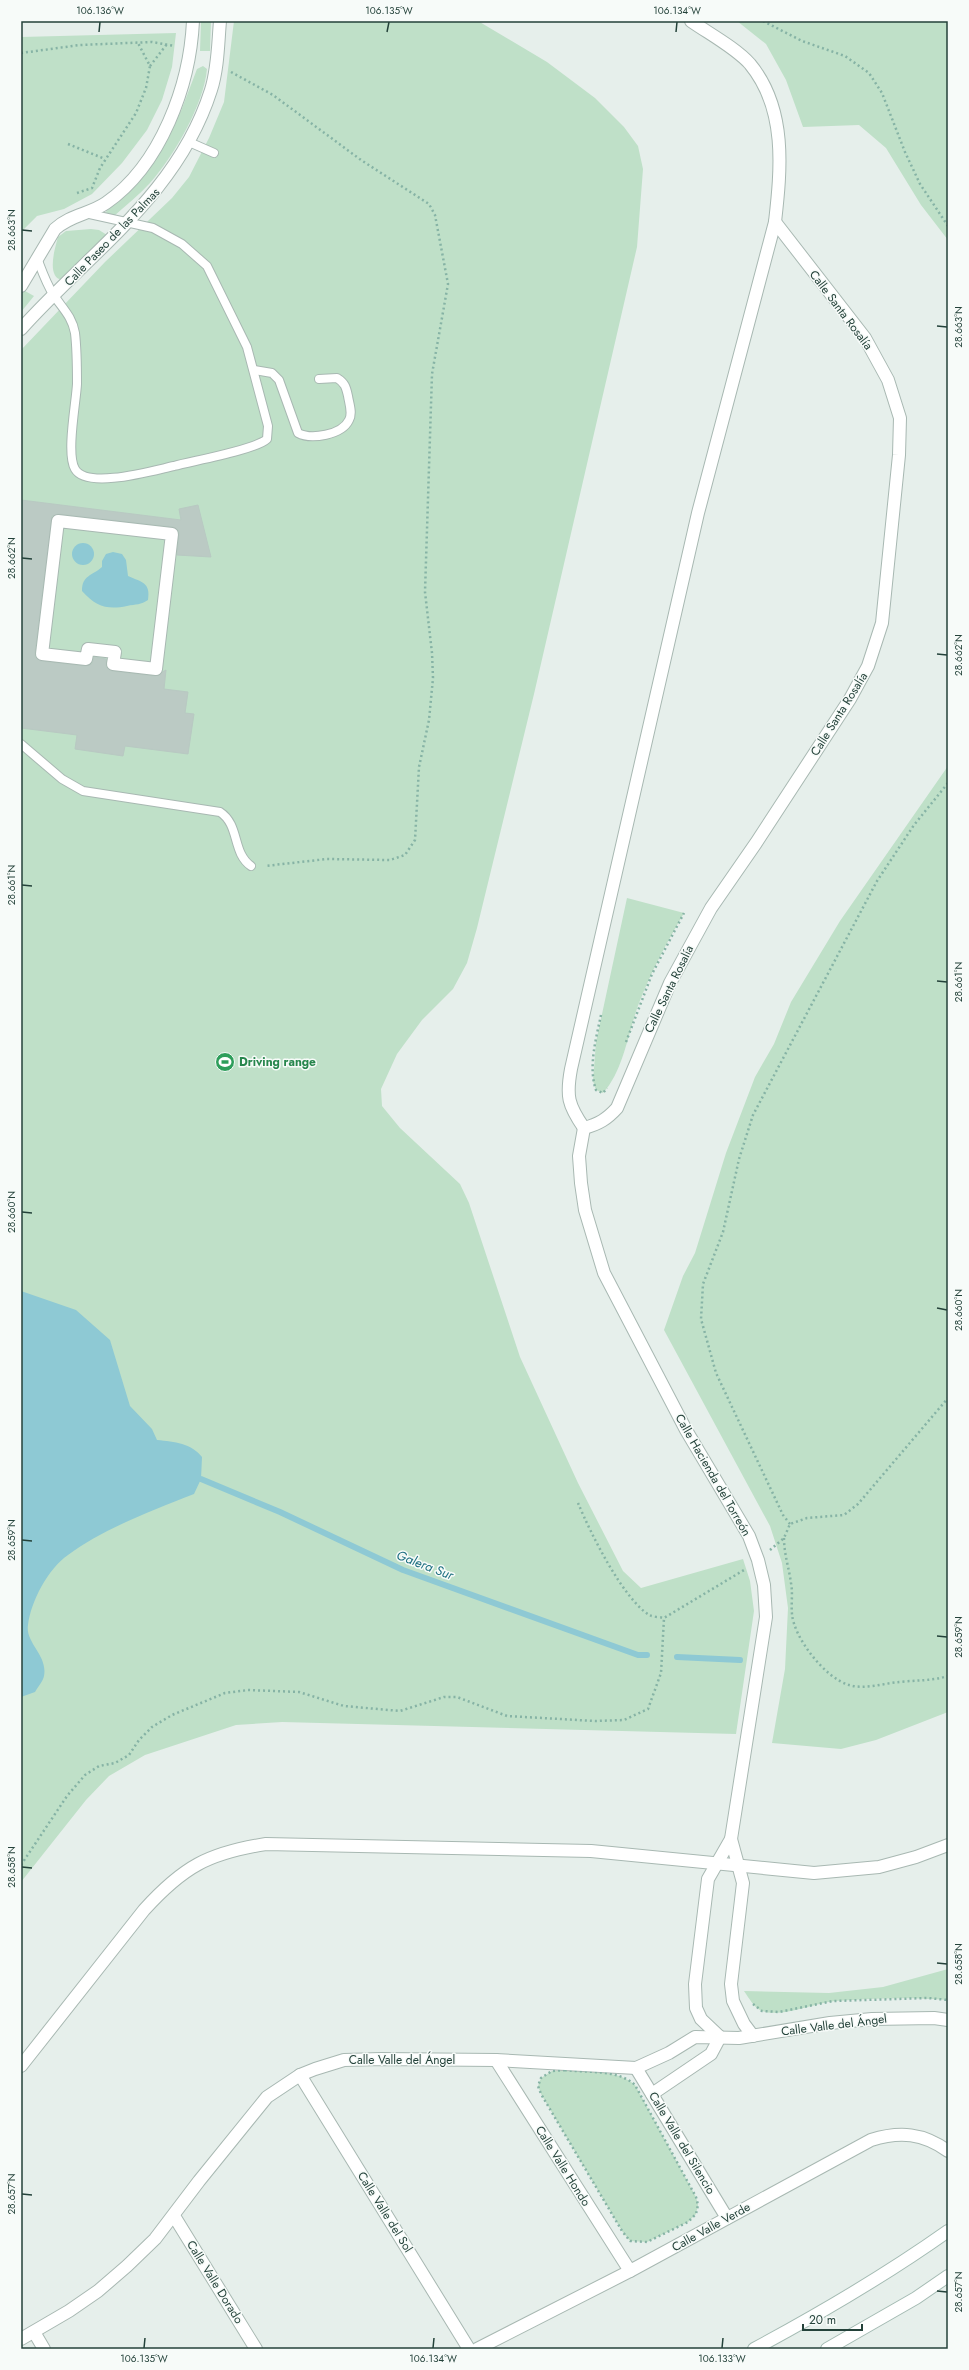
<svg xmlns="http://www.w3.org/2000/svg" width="969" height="2370" font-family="Jost,sans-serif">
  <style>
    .green { fill: #bfe0c8 }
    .water { fill: #8ec9d4 }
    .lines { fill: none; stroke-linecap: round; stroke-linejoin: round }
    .stream { stroke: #8ec9d4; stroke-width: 6 }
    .building { fill: #bbcac4; stroke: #b8c9c2 }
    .lane-casing { stroke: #a8b8b2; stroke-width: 10 }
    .street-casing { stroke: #a8b8b2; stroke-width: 14 }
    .secondary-casing { stroke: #a4bbb3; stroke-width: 14 }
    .path { stroke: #86b3a5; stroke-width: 2.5; stroke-dasharray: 2 3; stroke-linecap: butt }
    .lane { stroke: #fff; stroke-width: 8 }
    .street { stroke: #fff; stroke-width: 12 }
    .secondary { stroke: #fff; stroke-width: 12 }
    .ticks { fill: none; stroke: #24423a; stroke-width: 1.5 }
    .labels { text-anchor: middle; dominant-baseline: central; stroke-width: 3; stroke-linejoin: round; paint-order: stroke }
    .street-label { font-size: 12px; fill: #24423a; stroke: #f7fbf9 }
    .leisure-label { font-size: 12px; font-weight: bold; fill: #27864d; stroke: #f7fbf9; text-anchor: start }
    .water-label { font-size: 13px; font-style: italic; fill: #1c6f80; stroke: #f7fbf9 }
    .neatline { fill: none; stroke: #24423a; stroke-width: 1.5 }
    .ticks-label { font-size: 10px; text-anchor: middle; fill: #24423a }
  </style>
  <rect width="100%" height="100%" fill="#e6efeb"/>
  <g class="green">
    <polygon points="201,21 211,21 210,51 200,51"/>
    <polygon points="234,21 478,21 547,62 595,98 624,127 638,146 643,169 637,247 534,694 477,928 467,963 453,989 422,1020 397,1054 381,1089 382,1106 400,1128 460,1184 469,1203 520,1357 578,1483 623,1571 641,1588 743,1559 750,1581 754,1611 736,1734 282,1722 236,1725 145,1755 109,1776 86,1800 21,1882 21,350 105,262 172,198 189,177 209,138 224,102"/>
    <polygon points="737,21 948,21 948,240 921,205 886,148 859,125 803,127 786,80 766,44"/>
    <polygon points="176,33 172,67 162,100 147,130 122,163 92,194 64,209 37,216 23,230 21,245 21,37"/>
    <path d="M203 66 207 69C204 104 174 156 150 183 139 195 126 205 114 216L105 213 158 152 181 111 197 69Z"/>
    <path d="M91 229 99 230 107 235 62 280C46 277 55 248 58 237L66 231Z"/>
    <polygon points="25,291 34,296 21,312 21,293"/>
    <polygon points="948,766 948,1712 876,1740 841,1749 772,1743 785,1669 788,1608 782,1563 770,1526 664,1330 683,1276 695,1253 726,1153 755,1077 774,1044 791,1002 840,921"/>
    <path d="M627 898 684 913C667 942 651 972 639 1003 628 1032 624 1070 603 1093L596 1090 593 1081 596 1042Z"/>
    <path d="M948 1969V2000C911 1997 872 1998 835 2001 815 2003 781 2018 762 2011 754 2008 749 1998 744 1991L829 1993 883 1987Z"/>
    <path d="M565 2070C587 2073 618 2069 635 2085L696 2197 698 2205 696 2214 688 2222 647 2242 630 2241 622 2231 541 2094 538 2086 541 2078 552 2071Z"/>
  </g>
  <g class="water">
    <circle cx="83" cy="554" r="11"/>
    <path d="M113 552 122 554 126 560 128 576C141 582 151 582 148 600 141 605 136 604 127 606 108 610 96 607 82 591 82 575 92 576 102 567V561L106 554Z"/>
    <path d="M21 1291 76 1310 110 1340 130 1406 152 1429 157 1440C175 1442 191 1443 202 1457L201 1479 194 1494C153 1510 103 1529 68 1555 48 1569 31 1601 28 1625 25 1643 48 1655 44 1676 43 1681 38 1687 35 1692L21 1697Z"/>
  </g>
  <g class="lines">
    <g class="stream">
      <polyline points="201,1479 280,1512 403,1570 638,1655 647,1655"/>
      <polyline points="677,1657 740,1660"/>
    </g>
  </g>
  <polygon class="building" points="21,500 181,520 179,509 198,505 211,557 177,555 179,534 179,531 173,527 59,514 52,516 35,653 35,657 41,661 85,666 92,664 94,657 106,659 106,667 112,671 155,676 166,670 164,689 188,692 185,713 194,714 188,754 125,746 123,756 75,749 77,735 21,728"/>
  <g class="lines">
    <defs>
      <g id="lane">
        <polyline points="189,142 214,153"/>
        <path d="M37 258C42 271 46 283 53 294 62 308 72 316 75 333 77 350 77 368 77 384 76 403 66 454 75 469 87 490 155 470 174 466 192 461 255 450 267 439L268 426 247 347 207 266 182 244 153 228 85 213"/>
        <path d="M254 370 272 373 279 380 298 433C311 440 342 435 349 420 353 413 349 403 348 396 346 387 345 383 337 378L319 379"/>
        <path d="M21 744 62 779 83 791 220 812C240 825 232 853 251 866"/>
      </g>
      <g id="street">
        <path d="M21 286 55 229C70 215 90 214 106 203 161 165 190 85 193 21"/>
        <path d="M21 329C91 251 178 194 211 90 218 68 218 44 220 21"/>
        <polygon points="58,521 172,534 156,669 113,664 115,652 88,649 86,659 42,654"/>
        <path d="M584 1128C568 1105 566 1096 571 1069L698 513 775 222C781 169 787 109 750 64 736 48 708 33 691 21"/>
        <path d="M584 1128C599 1124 607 1119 617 1108L670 983 711 908 756 843 850 699 868 666 882 623 899 455 900 418 888 380 865 338 775 222"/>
        <polyline points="584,1128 579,1156 581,1183 585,1210 604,1273 686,1430 749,1536 758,1560 764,1585 766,1617 731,1839 708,1879 695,1984 696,2008 701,2019 720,2037"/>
        <polyline points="731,1839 743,1883 731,1984 733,2001 744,2024 753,2036"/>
        <polyline points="496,2060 630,2271"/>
        <path d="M21 2066 144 1910C183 1867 208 1853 266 1844L591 1851 814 1873 879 1867 916 1857 948 1845"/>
        <polyline points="636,2068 727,2218"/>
        <polyline points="300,2075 469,2349"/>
        <polyline points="652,2094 711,2054 720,2037"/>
        <polyline points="174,2216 256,2349"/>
        <polyline points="34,2332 44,2349"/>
        <polyline points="21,2339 69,2311 98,2291 127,2266 155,2239 199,2181 267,2097 300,2075 315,2069 344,2060 381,2059 496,2060 636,2068 669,2053 695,2037 739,2038 830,2023 872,2019 934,2018 948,2020"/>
        <path d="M477 2349 630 2271 871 2140C900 2131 923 2133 948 2151"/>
      </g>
      <g id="secondary">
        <path d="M754 2349C821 2313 886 2275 948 2231"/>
        <polyline points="827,2349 916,2298 948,2276"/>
      </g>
    </defs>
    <use href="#lane" class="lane-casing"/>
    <use href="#street" class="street-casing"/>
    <use href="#secondary" class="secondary-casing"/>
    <g class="path">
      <polyline points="763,21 802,41 845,56 869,73 882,93 905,152 920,184 948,226"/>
      <polyline points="21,53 80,45 152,42 175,46"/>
      <polyline points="150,66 167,44"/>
      <polyline points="231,72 273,95 361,160 429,204 435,215 448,284 432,374 425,592 432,653 433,678 429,720 419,767 415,840 405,855 390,860 327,859 265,866"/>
      <polyline points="68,144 105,159"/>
      <polyline points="77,193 92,188 100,168 136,113 146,88 150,66 138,43"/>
      <path d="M601 1015C596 1039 588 1067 596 1090L603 1093 607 1088"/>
      <polyline points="626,1042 652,974 684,913"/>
      <path d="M578 1503C591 1534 622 1597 649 1615 653 1617 660 1617 664 1618"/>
      <polyline points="790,1524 783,1515 716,1373 701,1319 703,1284 723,1232 739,1159 753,1115 877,881 914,825 948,783"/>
      <path d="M784 1538C784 1554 789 1568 791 1583 793 1593 791 1604 792 1614 794 1638 825 1678 849 1685 865 1690 884 1683 900 1682 917 1680 932 1681 948 1676"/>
      <polyline points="770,1550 784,1538 790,1524 807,1518 844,1515 858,1504 948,1398"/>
      <polyline points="21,1865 67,1796 85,1775 99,1766 115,1763 129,1755 139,1740 152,1727 172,1715 225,1693 248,1690 299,1692 344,1706 400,1711 444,1697 457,1697 507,1716 595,1721 624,1720 648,1709 661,1673 664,1618 744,1570"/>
      <polyline points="753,2004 762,2011 779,2012 833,2001 928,1998 948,2000"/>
      <path d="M565 2070C587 2073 618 2069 635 2085L696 2197 698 2205 696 2214 688 2222 647 2242 630 2241 622 2231 541 2094 538 2086 541 2078 552 2071Z"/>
    </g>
    <use href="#lane" class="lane"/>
    <use href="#street" class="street"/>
    <use href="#secondary" class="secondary"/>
  </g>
  <path class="ticks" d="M99 32 100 22M387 32 389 22M676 32 677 22M22 230 32 231M937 326 947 327M22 558 32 559M937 654 947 655M22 885 32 886M937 981 947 982M22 1212 32 1213M937 1308 947 1310M22 1540 32 1541M937 1636 947 1637M22 1867 32 1868M937 1963 947 1964M22 2194 32 2195M937 2291 947 2292M144 2348 145 2338M433 2348 434 2338M722 2348 723 2338"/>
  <defs>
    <symbol id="stadium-disc" viewBox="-11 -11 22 22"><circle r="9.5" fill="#2e9e5b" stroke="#f7fbf9"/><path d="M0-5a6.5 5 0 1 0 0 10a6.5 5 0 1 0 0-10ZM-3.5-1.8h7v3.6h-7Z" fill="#fff"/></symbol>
  </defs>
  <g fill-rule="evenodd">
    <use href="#stadium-disc" x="214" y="1051" width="22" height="22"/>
  </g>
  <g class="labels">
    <g class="street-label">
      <text transform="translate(112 237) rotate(-46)">Calle Paseo de las Palmas</text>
      <text transform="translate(841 310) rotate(53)">Calle Santa Rosalía</text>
      <text transform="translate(839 714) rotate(-58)">Calle Santa Rosalía</text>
      <text transform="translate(669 989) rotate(-64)">Calle Santa Rosalía</text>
      <text transform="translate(713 1475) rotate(60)">Calle Hacienda del Torreón</text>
      <text transform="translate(834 2025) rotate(-7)">Calle Valle del Ángel</text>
      <text x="402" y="2060">Calle Valle del Ángel</text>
      <text transform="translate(682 2143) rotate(59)">Calle Valle del Silencio</text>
      <text transform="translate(563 2166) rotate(58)">Calle Valle Hondo</text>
      <text transform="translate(385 2212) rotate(58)">Calle Valle del Sol</text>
      <text transform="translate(711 2227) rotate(-29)">Calle Valle Verde</text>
      <text transform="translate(215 2282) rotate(58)">Calle Valle Dorado</text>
    </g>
    <g class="leisure-label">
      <text x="239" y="1062">Driving range</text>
    </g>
    <g class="water-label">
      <text transform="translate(425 1565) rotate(21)">Galera Sur</text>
    </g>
  </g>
  <rect width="969" height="2370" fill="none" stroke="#f7fbf9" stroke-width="44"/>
  <path d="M803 2324v6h59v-6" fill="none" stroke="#24423a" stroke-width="2"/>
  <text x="809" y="2324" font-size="12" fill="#24423a" stroke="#f7fbf9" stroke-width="3" paint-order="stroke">20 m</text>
  <rect x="22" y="22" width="925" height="2326" class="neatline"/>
  <g class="ticks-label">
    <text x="100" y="14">106.136°W</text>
    <text x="389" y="14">106.135°W</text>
    <text x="677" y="14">106.134°W</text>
    <text transform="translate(11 230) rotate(-90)" y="4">28.663°N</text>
    <text transform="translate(958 327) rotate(-90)" y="4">28.663°N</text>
    <text transform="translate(11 558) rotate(-90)" y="4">28.662°N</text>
    <text transform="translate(958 655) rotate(-90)" y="4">28.662°N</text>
    <text transform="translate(11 885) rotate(-90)" y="4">28.661°N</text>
    <text transform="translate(958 982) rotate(-90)" y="4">28.661°N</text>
    <text transform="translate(11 1212) rotate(-90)" y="4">28.660°N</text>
    <text transform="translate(958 1310) rotate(-90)" y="4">28.660°N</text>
    <text transform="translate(11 1540) rotate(-90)" y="4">28.659°N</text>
    <text transform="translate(958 1637) rotate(-90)" y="4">28.659°N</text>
    <text transform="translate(11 1867) rotate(-90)" y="4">28.658°N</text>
    <text transform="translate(958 1964) rotate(-90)" y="4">28.658°N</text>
    <text transform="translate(11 2194) rotate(-90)" y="4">28.657°N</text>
    <text transform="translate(958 2292) rotate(-90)" y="4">28.657°N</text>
    <text x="144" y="2362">106.135°W</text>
    <text x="433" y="2362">106.134°W</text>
    <text x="722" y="2362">106.133°W</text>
  </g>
</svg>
